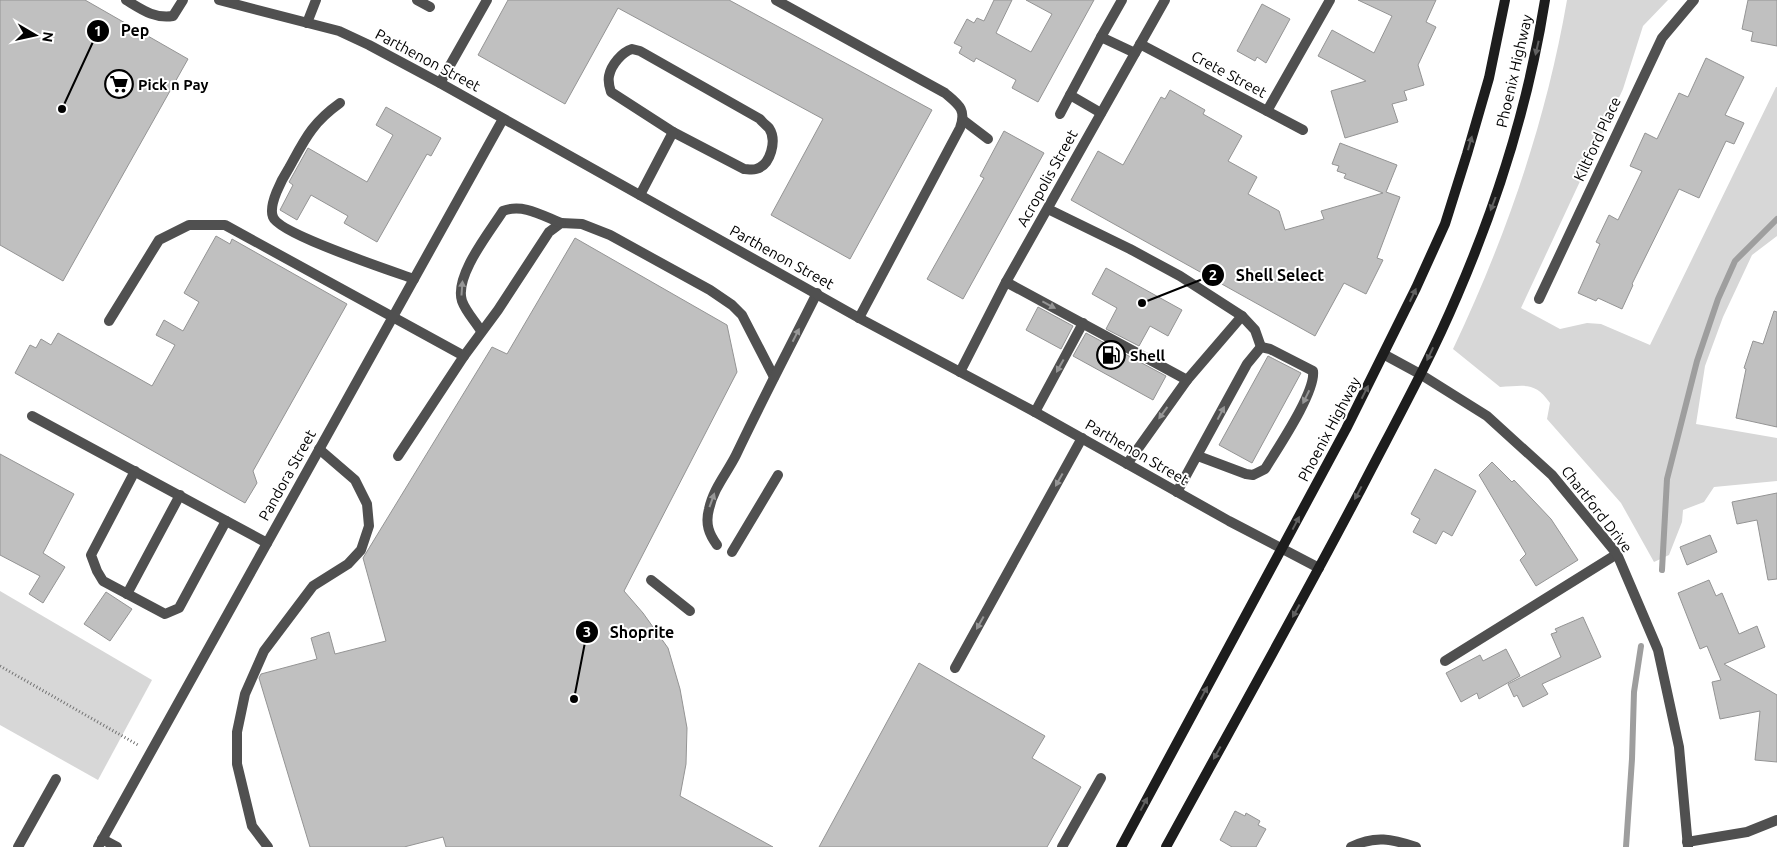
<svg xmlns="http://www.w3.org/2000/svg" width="1777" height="847" font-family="Ubuntu,sans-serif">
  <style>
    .green { fill: #d7d7d7 }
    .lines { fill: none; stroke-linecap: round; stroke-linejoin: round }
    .stream { stroke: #9e9e9e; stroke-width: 6 }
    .building { fill: #c0c0c0; stroke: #949494 }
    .path { stroke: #727272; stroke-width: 3; stroke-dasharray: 1 2.5; stroke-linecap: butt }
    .lane { stroke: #505050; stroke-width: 10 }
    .street { stroke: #505050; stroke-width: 10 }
    .secondary { stroke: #1d1d1d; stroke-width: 10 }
    .oneway { fill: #616161 }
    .oneway2 { fill: #969696 }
    .labels { text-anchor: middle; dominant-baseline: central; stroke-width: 4; stroke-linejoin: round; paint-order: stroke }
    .street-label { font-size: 15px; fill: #000; stroke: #fff }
    .poi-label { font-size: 15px; font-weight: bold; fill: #000; stroke: #fff; text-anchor: start }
    .leader { fill: none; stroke: #000; stroke-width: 2 }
    .callout-dot { fill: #000; stroke: #fff; stroke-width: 2 }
    .mark-label { font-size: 15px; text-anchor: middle; font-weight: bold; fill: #fff }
    .callout-label { font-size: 16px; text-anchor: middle; font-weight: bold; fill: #000; stroke: #fff; stroke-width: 4; stroke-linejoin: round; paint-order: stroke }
  </style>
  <rect width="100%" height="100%" fill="#fff"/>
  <g class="green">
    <path d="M1567 0H1668L1643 26 1623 89 1521 308 1560 329 1587 323 1601 324 1650 345 1776 87H1777V236L1752 255 1723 317 1705 366 1696 424 1777 438V481L1714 487 1704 502 1683 510 1682 522 1669 555 1654 562 1621 503 1547 419 1550 403C1535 381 1524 386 1500 387L1453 349C1506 237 1546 122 1567 0Z"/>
    <polygon points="0,591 152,680 98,780 0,725"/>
  </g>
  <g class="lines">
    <g class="stream">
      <polyline points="1662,570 1667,479 1697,361 1718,299 1735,261 1777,219"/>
      <polyline points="1626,847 1632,759 1634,692 1641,646"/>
    </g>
  </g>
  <g class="building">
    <polygon points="0,0 85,0 188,59 63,281 0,245"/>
    <polygon points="508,0 729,0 932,110 850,259 771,215 823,119 618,8 565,104 478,55"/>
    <polygon points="994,0 1012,0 996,33 1031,52 1052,14 1026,0 1094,0 1038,102 1012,88 1016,80 976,58 974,62 959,53 962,47 954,43 967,19 974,23 977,18 984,21"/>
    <polygon points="1358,0 1436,0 1426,22 1436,27 1418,65 1424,85 1404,91 1407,100 1392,104 1398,122 1345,138 1331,91 1366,81 1318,56 1332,30 1374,53 1392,16"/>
    <polygon points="1748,0 1777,0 1777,46 1751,41 1753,32 1742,29"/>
    <polygon points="1262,4 1290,19 1266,63 1257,57 1255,61 1237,51"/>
    <polygon points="1706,58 1744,77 1725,115 1744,123 1734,144 1726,141 1699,198 1679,189 1632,284 1633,285 1622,309 1598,298 1596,301 1578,293 1600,244 1596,242 1609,215 1618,220 1642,171 1630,166 1645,133 1657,139 1679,93 1688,97"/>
    <polygon points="1170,90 1205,110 1203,114 1242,136 1228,161 1257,177 1248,194 1279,211 1285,230 1324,219 1321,211 1383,193 1344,178 1346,174 1337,171 1339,166 1332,164 1340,143 1397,165 1386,192 1400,197 1377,258 1383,260 1366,294 1344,283 1315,336 1071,200 1098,151 1123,165 1161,97 1165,99"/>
    <polygon points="386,107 441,138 431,156 427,154 377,242 344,223 348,216 311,195 297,220 280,210 293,185 289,182 308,148 367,182 393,135 376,125"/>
    <polygon points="1004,131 1044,153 963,299 927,279 984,178 980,176"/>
    <polygon points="216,236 230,244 232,239 347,304 253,471 257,483 245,503 15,373 30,345 36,348 41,339 51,345 58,333 152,386 175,345 156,335 164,320 183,331 199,302 184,293"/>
    <polygon points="575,238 727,325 737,372 624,591 643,613 668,648 680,689 687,728 686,764 680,796 773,847 446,847 443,837 404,847 310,847 259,678 261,674 317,659 311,638 329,632 335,654 386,641 363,558 492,347 507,354"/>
    <polygon points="1106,268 1182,310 1168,336 1150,326 1139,346 1106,329 1117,308 1092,294"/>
    <polygon points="1038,307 1073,326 1061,349 1026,330"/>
    <polygon points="1774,311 1777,312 1777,427 1736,418 1746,369 1744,368 1753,341 1763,344"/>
    <polygon points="1086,333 1166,376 1153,400 1073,356"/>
    <polygon points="1268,356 1301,373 1252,463 1219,445"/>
    <polygon points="0,454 74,494 43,553 65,567 43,603 29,594 40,576 0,555"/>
    <polygon points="1492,462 1512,482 1514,480 1551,519 1578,560 1536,586 1520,560 1526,554 1479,475"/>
    <polygon points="1435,469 1476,491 1452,536 1443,531 1436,544 1413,532 1420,519 1411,514"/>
    <polygon points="1777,493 1777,579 1768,580 1757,520 1737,524 1732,502"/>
    <polygon points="1710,535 1717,552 1687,565 1680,547"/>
    <polygon points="1709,580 1716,596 1722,593 1739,634 1757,626 1765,647 1724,664 1777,695 1777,762 1755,760 1760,711 1720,719 1712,682 1721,680 1707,646 1700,649 1678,593"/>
    <polygon points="106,592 132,609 110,641 84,624"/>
    <polygon points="1583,617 1601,657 1542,684 1548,694 1523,707 1517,695 1514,697 1508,684 1561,657 1551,634 1557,632 1555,629"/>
    <polygon points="1506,649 1520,676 1479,699 1477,693 1461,702 1446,673 1480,655 1483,661"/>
    <polygon points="919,663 1045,736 1032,758 1081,787 1047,847 819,847"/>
    <polygon points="1235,811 1245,816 1246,813 1260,821 1258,825 1266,829 1256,847 1232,847 1220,840"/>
  </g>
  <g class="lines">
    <polyline class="path" points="0,666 138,745"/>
    <g class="lane">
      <path d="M126 0C141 9 154 19 173 16L183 0"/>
      <polyline points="417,0 430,7"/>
      <path d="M776 0 945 93C958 104 967 109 960 128L859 318"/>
      <polyline points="307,23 316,0"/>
      <polyline points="1101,37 1122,0"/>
      <path d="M632 49 640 51 760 119C762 122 766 125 769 128 777 140 771 165 756 169 752 170 747 169 744 169L673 132 611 92C609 86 608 81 609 76 611 65 622 52 632 49Z"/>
      <polyline points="440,83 487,0"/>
      <path d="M340 103C312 123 305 139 289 168 282 179 268 205 273 217 279 234 392 271 414 279"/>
      <polyline points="1267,111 1330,0"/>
      <polyline points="1101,113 1070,95 1101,37 1135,53"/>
      <polyline points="1060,114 1070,95"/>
      <polyline points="963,120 988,139"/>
      <polyline points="640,195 673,132"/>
      <polyline points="1048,209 1130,249 1180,276 1242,316 1255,330 1261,347"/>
      <polyline points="1006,282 1187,380 1127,464"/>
      <polyline points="109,321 159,240 189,225 225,225 464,356 498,310 549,232 561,223 582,224 610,235 710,290 732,305 742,315 774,377"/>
      <path d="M481 331C475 321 466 312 462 301 454 276 489 233 503 211 523 203 543 216 561 223"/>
      <polyline points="1187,380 1242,316"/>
      <polyline points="1035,412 1083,323"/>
      <polyline points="32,416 267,543"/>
      <polyline points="398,456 464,356"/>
      <polyline points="135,471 91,555 97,571 103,581 165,614 179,608 226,521"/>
      <path d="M1177 492 1247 364 1261 347 1270 349 1313 371C1316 392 1277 449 1265 469L1253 475 1246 474 1198 456"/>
      <path d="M717 545C709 534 705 524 709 509 713 489 727 473 736 455 762 400 790 347 817 293"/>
      <polyline points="732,552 778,475"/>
      <polyline points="651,580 690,611"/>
      <polyline points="127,594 180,495"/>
      <polyline points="1445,661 1617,554"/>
      <polyline points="955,668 1082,438"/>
      <polyline points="18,847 56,779"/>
      <polyline points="268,847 252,826 237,764 237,732 245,694 264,651 313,586 348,564 361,550 369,526 367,504 355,480 319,449"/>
      <polyline points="1062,847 1101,778"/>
    </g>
    <g class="street">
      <polyline points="219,0 339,31 369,45 440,83 859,318 1035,412 1229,521 1319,568"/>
      <polyline points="1140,44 1303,130"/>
      <polyline points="1539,299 1662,38 1694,0"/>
      <polyline points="1385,355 1420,374 1487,416 1552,475 1617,554 1658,650 1679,747 1688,847"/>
      <polyline points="960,372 1006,282 1165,0"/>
      <polyline points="102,839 117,847"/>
      <polyline points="1687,842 1747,832 1777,820"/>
      <polyline points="98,847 503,119"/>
      <path d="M1351 847C1375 835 1392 839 1416 847"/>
    </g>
    <g class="secondary">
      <polyline points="1121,847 1346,429 1416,288 1445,224 1467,154 1489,78 1505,0"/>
      <path d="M1166 847C1231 728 1298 609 1361 489 1394 425 1429 362 1457 296 1498 201 1529 102 1545 0"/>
    </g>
  </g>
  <defs><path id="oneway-solid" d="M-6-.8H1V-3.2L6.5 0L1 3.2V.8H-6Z" transform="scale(1.25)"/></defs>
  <g class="oneway">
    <use href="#oneway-solid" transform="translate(1537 48) rotate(103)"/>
    <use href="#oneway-solid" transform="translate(1470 143) rotate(-74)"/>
    <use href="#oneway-solid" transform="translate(1493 204) rotate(111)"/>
    <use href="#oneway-solid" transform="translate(1413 295) rotate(-65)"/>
    <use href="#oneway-solid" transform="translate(1430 354) rotate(115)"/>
    <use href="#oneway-solid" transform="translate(1365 392) rotate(-63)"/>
    <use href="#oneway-solid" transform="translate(1358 493) rotate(118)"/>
    <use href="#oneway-solid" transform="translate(1296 523) rotate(-62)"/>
    <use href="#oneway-solid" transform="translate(1296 611) rotate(119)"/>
    <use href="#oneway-solid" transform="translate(1204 693) rotate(-62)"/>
    <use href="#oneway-solid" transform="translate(1217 753) rotate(119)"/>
    <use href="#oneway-solid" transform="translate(1144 804) rotate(-62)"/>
  </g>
  <g class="oneway2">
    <use href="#oneway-solid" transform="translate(462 288) rotate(-86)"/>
    <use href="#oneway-solid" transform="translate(1049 305) rotate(28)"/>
    <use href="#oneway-solid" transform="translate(796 335) rotate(-63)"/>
    <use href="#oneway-solid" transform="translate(1060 366) rotate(119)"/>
    <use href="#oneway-solid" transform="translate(1306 397) rotate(116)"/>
    <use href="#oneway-solid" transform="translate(1163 413) rotate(126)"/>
    <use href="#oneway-solid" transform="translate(1221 413) rotate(-62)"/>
    <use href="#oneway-solid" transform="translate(1059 480) rotate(119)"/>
    <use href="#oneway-solid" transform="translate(712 500) rotate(-70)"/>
    <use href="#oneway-solid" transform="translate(980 623) rotate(119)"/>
  </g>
  <defs>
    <symbol id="supermarket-ring" viewBox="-11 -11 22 22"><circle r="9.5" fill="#fff" stroke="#000" stroke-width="1.5"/><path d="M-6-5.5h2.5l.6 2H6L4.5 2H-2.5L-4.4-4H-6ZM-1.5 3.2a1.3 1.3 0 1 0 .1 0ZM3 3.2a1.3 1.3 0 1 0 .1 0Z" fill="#000"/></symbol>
    <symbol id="fuel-ring" viewBox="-11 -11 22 22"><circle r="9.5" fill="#fff" stroke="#000" stroke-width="1.5"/><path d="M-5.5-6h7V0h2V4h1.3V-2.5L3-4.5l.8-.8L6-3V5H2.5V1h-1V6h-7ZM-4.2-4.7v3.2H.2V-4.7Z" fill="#000"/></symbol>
  </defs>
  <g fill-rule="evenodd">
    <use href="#supermarket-ring" x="103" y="68" width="32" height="32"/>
    <use href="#fuel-ring" x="1095" y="339" width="32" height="32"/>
  </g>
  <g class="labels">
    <g class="street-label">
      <text transform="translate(428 60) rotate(28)">Parthenon Street</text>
      <text transform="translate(1514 71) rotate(-77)">Phoenix Highway</text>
      <text transform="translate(1229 74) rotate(28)">Crete Street</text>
      <text transform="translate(1597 139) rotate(-65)">Kiltford Place</text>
      <text transform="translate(1047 178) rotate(-61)">Acropolis Street</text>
      <text transform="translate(782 257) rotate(29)">Parthenon Street</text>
      <text transform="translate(1329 429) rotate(-62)">Phoenix Highway</text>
      <text transform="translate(1137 452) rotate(30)">Parthenon Street</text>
      <text transform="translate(287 475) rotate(-61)">Pandora Street</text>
      <text transform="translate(1597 509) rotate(52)">Chartford Drive</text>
    </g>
    <g class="poi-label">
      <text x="138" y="84">Pick n Pay</text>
      <text x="1130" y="355">Shell</text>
    </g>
  </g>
  <path class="leader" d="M62 109L98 31M1142 303L1213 275M574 699L587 632"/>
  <g class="callout-dot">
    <circle cx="62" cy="109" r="5"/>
    <circle cx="1142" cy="303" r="5"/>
    <circle cx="574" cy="699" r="5"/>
    <circle cx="98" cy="31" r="12"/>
    <circle cx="1213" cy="275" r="12"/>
    <circle cx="587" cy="632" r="12"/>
  </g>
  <g class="mark-label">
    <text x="98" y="36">1</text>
    <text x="1213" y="280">2</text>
    <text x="587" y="637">3</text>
  </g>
  <g class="callout-label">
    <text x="135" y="36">Pep</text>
    <text x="1280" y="281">Shell Select</text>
    <text x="642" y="638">Shoprite</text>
  </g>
  <g transform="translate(35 35) rotate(99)" stroke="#ffffff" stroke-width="4" paint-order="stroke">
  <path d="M0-4L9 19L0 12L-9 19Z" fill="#000000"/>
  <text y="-8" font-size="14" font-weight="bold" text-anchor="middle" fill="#000000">N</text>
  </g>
</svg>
